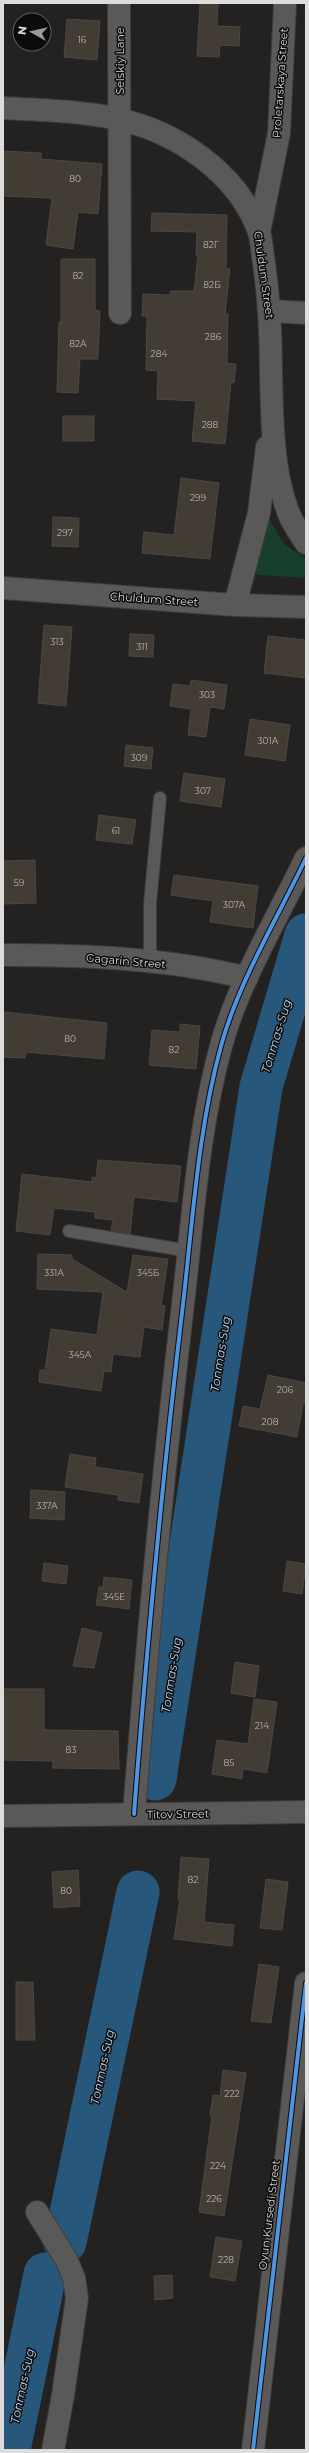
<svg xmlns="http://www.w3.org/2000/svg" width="309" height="2453" font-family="Montserrat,sans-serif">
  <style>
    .green { fill: #183e2c }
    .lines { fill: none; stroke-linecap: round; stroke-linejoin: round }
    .river { stroke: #27587c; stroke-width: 43 }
    .building { fill: #423c35; stroke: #494848 }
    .lane-casing { stroke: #3e3d3d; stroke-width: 14 }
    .street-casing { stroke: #3e3d3d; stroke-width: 24 }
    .secondary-casing { stroke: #3e3d3d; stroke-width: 24 }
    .lane { stroke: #5a5958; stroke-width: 12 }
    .street { stroke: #5a5958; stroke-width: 22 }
    .secondary { stroke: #5a5958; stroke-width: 22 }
    .cycleway-casing { stroke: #0c0b0b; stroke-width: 6 }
    .cycleway { stroke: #4d94e3; stroke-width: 4 }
    .labels { text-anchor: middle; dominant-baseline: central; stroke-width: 3; stroke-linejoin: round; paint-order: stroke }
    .number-label { font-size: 9px; fill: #b7b4b2 }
    .street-label { font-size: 11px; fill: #dedcdb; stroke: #0c0b0b }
    .water-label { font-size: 12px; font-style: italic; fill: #bbd8f1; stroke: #0c0b0b }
  </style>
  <rect width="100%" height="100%" fill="#232221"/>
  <polygon class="green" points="257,498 284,544 306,559 306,578 248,574"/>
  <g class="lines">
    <g class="river">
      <polyline points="155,1779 261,1087 306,935"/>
      <polyline points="65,2242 138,1892"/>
      <polyline points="9,2450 45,2274"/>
    </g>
  </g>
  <g class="building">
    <polygon points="200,3 218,3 217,26 240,27 239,46 220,45 219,57 197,56"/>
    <polygon points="67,19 100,21 97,60 64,57"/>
    <polygon points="3,151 41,153 41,159 102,164 98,214 78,212 73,249 46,245 52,198 3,196"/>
    <polygon points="152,213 227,215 226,268 230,269 225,314 228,314 227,363 236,364 234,383 231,382 225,444 192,441 196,401 157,399 158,371 146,370 147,316 142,316 143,294 170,295 171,291 194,291 198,255 196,255 197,232 151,231"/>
    <polygon points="61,259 95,259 95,310 100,311 98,359 80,359 78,393 57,392 59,322 61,322"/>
    <rect x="63" y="416" width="31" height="25"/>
    <polygon points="181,478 219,483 210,559 142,553 144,532 174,535"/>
    <polygon points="53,517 79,518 78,547 52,546"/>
    <polygon points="44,625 72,627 66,706 38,703"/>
    <polygon points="130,634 154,635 153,657 129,656"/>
    <polygon points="268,636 306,640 306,678 264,673"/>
    <polygon points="191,680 227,685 224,709 210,707 206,737 188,735 191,709 170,706 173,684 190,686"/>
    <polygon points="250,719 290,725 285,761 245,755"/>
    <polygon points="126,745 153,748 151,769 124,766"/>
    <polygon points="184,773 225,779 221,807 180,801"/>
    <polygon points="99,815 136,820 132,844 96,840"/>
    <polygon points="35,860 36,903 3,904 3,861"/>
    <polygon points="174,875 258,886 253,928 210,922 213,901 171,895"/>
    <polygon points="4,1012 107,1023 104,1059 26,1052 25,1058 3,1057"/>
    <polygon points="180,1024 200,1026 196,1069 149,1065 152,1030 180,1032"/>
    <polygon points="98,1160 181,1166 177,1202 134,1197 130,1234 111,1230 113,1220 95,1218 95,1212 54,1208 50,1235 16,1231 22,1174 92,1182 92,1177 96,1178"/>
    <polygon points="38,1254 72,1255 72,1259 127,1292 133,1255 168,1259 161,1306 165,1306 162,1330 144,1327 140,1357 113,1354 111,1372 104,1371 101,1391 39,1382 40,1370 45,1370 51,1329 97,1335 103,1292 37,1289"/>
    <polygon points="268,1375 306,1383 306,1404 303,1404 297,1437 239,1426 243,1406 260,1409"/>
    <polygon points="70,1454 96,1458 95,1467 143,1474 139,1503 118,1500 118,1495 65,1487"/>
    <polygon points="31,1490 65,1492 64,1520 30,1518"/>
    <polygon points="287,1561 306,1564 302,1594 283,1591"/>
    <polygon points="44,1563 68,1566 66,1584 42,1581"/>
    <polygon points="104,1577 132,1580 129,1609 96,1605 99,1587 103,1587"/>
    <polygon points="82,1628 102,1633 94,1668 73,1666"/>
    <polygon points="235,1662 259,1666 255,1697 231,1693"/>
    <polygon points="3,1689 44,1689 44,1730 118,1731 119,1769 53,1768 53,1761 3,1760"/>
    <polygon points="254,1699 277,1702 267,1773 243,1769 242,1779 212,1774 217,1740 248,1744"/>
    <polygon points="181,1857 209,1859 204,1922 234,1925 232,1946 174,1939 180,1899 178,1899"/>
    <polygon points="78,1870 80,1906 54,1908 52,1872"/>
    <polygon points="266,1879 288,1882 282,1930 260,1928"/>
    <polygon points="259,1964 279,1967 271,2023 251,2021"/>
    <polygon points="16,1982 33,1982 35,2040 16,2040"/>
    <polygon points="223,2070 246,2073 224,2216 199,2212 212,2115 210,2115 213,2095 220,2096"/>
    <polygon points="216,2237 242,2241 235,2281 210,2277"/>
    <polygon points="172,2275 173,2298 155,2300 154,2276"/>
  </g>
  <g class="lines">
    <defs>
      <g id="lane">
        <polyline points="150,962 150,903 160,798"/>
        <polyline points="69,1231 189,1251"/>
      </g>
      <g id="street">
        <polyline points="119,3 120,313"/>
        <polyline points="259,232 279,133 285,3"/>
        <polyline points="271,311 306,313"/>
        <path d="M3 955C84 955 168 958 247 978"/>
        <path d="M134 1814C147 1644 163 1474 183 1304 193 1218 198 1130 221 1046 238 983 278 917 306 858"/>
        <polyline points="37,2212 66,2259 74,2278 77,2298 63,2395 53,2450"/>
        <polyline points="253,2450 306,1983"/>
      </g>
      <g id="secondary">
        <path d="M3 108C42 110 80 111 118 119 177 132 238 173 259 232 262 241 262 253 264 263 269 299 271 335 271 372 272 416 272 472 289 514 293 524 300 534 306 543"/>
        <polyline points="3,588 235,605 306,607"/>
        <polyline points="235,605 259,513 267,447"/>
        <polyline points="3,1816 306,1812"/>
      </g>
    </defs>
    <use href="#lane" class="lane-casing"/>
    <use href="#street" class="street-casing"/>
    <use href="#secondary" class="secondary-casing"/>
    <use href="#lane" class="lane"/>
    <use href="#street" class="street"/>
    <use href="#secondary" class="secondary"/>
    <defs>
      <g id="cycleway">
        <path d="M134 1814C147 1644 163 1474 183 1304 193 1218 198 1130 221 1046 238 983 278 917 306 858"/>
        <polyline points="253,2450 306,1983"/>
      </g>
    </defs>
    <use href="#cycleway" class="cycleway-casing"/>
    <use href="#cycleway" class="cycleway"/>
  </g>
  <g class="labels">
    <g class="number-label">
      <text x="82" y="39">16</text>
      <text x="75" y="178">80</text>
      <text x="211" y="244">82Г</text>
      <text x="78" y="275">82</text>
      <text x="212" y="284">82Б</text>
      <text x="213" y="336">286</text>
      <text x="78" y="343">82А</text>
      <text x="159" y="353">284</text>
      <text x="210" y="424">288</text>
      <text x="198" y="497">299</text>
      <text x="65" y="532">297</text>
      <text x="57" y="641">313</text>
      <text x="142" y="646">311</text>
      <text x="207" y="694">303</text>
      <text x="268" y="740">301А</text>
      <text x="139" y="757">309</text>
      <text x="203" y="790">307</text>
      <text x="116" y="830">61</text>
      <text x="19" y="882">59</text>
      <text x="234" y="904">307А</text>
      <text x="70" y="1038">80</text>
      <text x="174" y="1049">82</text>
      <text x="54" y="1272">331А</text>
      <text x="148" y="1272">345Б</text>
      <text x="80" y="1354">345А</text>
      <text x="285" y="1389">206</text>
      <text x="270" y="1421">208</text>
      <text x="47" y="1505">337А</text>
      <text x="114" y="1596">345Е</text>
      <text x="262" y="1725">214</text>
      <text x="71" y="1749">83</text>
      <text x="229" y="1762">85</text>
      <text x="193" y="1879">82</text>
      <text x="66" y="1890">80</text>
      <text x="232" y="2093">222</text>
      <text x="218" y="2165">224</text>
      <text x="214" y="2198">226</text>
      <text x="226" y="2259">228</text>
    </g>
    <g class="street-label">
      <text transform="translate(120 61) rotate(-90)">Selskiy Lane</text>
      <text transform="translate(280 83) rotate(-86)">Proletarskaya Street</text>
      <text transform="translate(264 275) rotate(82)">Chuldum Street</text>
      <text transform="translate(154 599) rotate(4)">Chuldum Street</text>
      <text transform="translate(126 961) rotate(5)">Gagarin Street</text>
      <text transform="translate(178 1814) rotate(-1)">Titov Street</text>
      <text transform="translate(269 2215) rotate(-83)">Oyun Kursedi Street</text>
    </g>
    <g class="water-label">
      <text transform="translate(276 1036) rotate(-73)">Tonmas-Sug</text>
      <text transform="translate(220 1354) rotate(-81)">Tonmas-Sug</text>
      <text transform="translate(171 1675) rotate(-81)">Tonmas-Sug</text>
      <text transform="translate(102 2067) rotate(-78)">Tonmas-Sug</text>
      <text transform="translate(22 2386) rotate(-78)">Tonmas-Sug</text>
    </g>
  </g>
  <rect width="309" height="2453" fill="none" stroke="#dedcdb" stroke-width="8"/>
  <g transform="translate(32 32) rotate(278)"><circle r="19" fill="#0c0b0b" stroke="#605f5e"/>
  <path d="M0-3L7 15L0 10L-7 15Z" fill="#9d9b9a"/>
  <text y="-6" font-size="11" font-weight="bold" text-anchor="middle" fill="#dedcdb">N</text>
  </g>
</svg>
